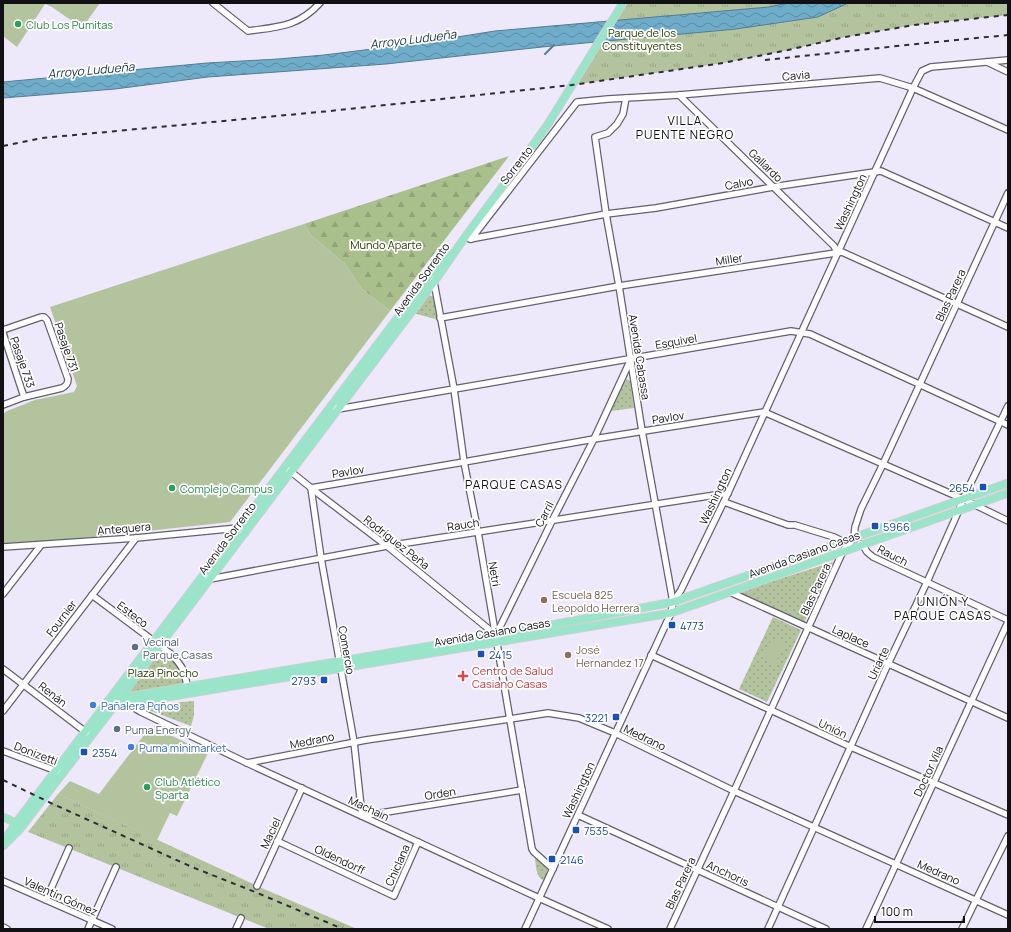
<svg xmlns="http://www.w3.org/2000/svg" width="1011" height="932" font-family="Manrope,sans-serif">
  <style>
    .grass { fill: url(#grass-tufts) }
    .forest { fill: url(#forest-firs) }
    .park { fill: url(#park-dots) }
    .garden { fill: #b3c39e }
    .water { fill: url(#water-waves); stroke: #537d93 }
    .lines { fill: none; stroke-linecap: round; stroke-linejoin: round }
    .stream { stroke: #537d93; stroke-width: 2 }
    .minor-casing { stroke: #64606f; stroke-width: 8 }
    .major-casing { stroke: #cfcfd0; stroke-width: 9 }
    .minor { stroke: #fff; stroke-width: 5.5 }
    .major { stroke: #98e5ca; stroke-width: 7 }
    .rail { stroke: #2e2c33; stroke-width: 2; stroke-dasharray: 5 5; stroke-linecap: butt }
    .leisure-dot { fill: #2e9e5b; stroke: #fff; stroke-width: 1.5 }
    .transit-dot { fill: #1a4fb4; stroke: #fff; stroke-width: 1.5 }
    .education-dot { fill: #8d6e63; stroke: #fff; stroke-width: 1.5 }
    .service-dot { fill: #5c6f8a; stroke: #fff; stroke-width: 1.5 }
    .health-dot { fill: #e0444e; stroke: #fff; stroke-width: 1.5 }
    .shop-dot { fill: #3f7fe0; stroke: #fff; stroke-width: 1.5 }
    .labels { text-anchor: middle; dominant-baseline: central; stroke-width: 3.5; stroke-linejoin: round; paint-order: stroke }
    .leisure-label { font-size: 11px; fill: #27864d; stroke: #fff; text-anchor: start }
    .park-label { font-size: 11px; fill: #263900; stroke: #fff }
    .street-label { font-size: 11px; fill: #111015; stroke: #fff }
    .transit-label { font-size: 11px; fill: #164399; stroke: #fff; text-anchor: start }
    .education-label { font-size: 11px; fill: #785e54; stroke: #fff; text-anchor: start }
    .service-label { font-size: 11px; fill: #4e5e75; stroke: #fff; text-anchor: start }
    .health-label { font-size: 11px; fill: #be3a42; stroke: #fff; text-anchor: start }
    .shop-label { font-size: 11px; fill: #366cbe; stroke: #fff; text-anchor: start }
    .water-label { font-size: 12px; font-style: italic; fill: #15323f; stroke: #fff }
    .neighbourhood-label { font-size: 12px; letter-spacing: 1px; fill: #111015; stroke: #fff }
  </style>
  <defs>
    <pattern id="grass-tufts" width="24" height="20" patternUnits="userSpaceOnUse"><rect width="24" height="20" fill="#b3c39e"/><path d="M3 7l-1-3M5 7V3M7 7l1-3M15 17l-1-3M17 17v-4M19 17l1-3" fill="none" stroke="#99a687"/></pattern>
    <pattern id="forest-firs" width="22" height="20" patternUnits="userSpaceOnUse"><rect width="22" height="20" fill="#a9c08c"/><path d="M5 1l3.5 6h-7zM16 11l3.5 6h-7z" fill="#90a478"/></pattern>
    <pattern id="park-dots" width="8" height="8" patternUnits="userSpaceOnUse"><rect width="8" height="8" fill="#b3c39e"/><path d="M2 2h.1M6 6h.1" fill="none" stroke="#99a687" stroke-width="1.8" stroke-linecap="round"/></pattern>
    <pattern id="water-waves" width="16" height="10" patternUnits="userSpaceOnUse"><rect width="16" height="10" fill="#6facc9"/><path d="M0 5q4-4 8 0t8 0" fill="none" stroke="#5a8ba2"/></pattern>
  </defs>
  <rect width="100%" height="100%" fill="#ede8fa"/>
  <g class="grass">
    <polygon points="623,3 1008,3 1008,15 914,25 845,37 788,50 723,63 572,85"/>
    <polygon points="58,794 264,889 357,929 269,929 28,832"/>
  </g>
  <polygon class="forest" points="509,156 390,311 362,289 345,264 311,235 304,224"/>
  <g class="park">
    <polygon points="428,295 432,296 435,300 439,320 413,313"/>
    <polygon points="627,379 630,381 634,408 611,411 625,381"/>
    <polygon points="833,562 804,623 738,592"/>
    <polygon points="773,617 801,630 767,702 739,689"/>
    <polygon points="159,646 181,666 187,687 120,698"/>
    <polygon points="194,701 194,715 191,726 138,706"/>
    <path d="M536 858 548 868 545 878 543 880C536 877 536 866 535 859Z"/>
  </g>
  <g class="garden">
    <polygon points="3,3 100,3 82,28 52,7 45,4 17,47 3,36"/>
    <polygon points="304,224 311,235 345,264 362,289 390,311 230,522 47,542 3,545 3,414 7,411 35,400 74,392 77,386 50,307"/>
    <polygon points="772,638 785,644 775,665 762,659"/>
    <polygon points="151,726 208,753 177,816 170,813 157,840 58,794 70,781 99,794"/>
  </g>
  <polygon class="water" points="787,3 848,3 818,17 736,29 542,47 386,64 208,77 115,89 3,98 3,82 207,63 278,59 324,55 413,44 495,31 769,7"/>
  <g class="lines">
    <polyline class="stream" points="545,54 554,45"/>
    <defs>
      <g id="minor">
        <path d="M213 3 248 31C278 27 298 27 320 3"/>
        <polyline points="987,62 1008,72"/>
        <polyline points="679,95 834,246 837,252"/>
        <polyline points="626,98 623,114 617,124 608,133 595,137 606,214 619,286 642,431 673,602"/>
        <polyline points="470,239 606,214 656,208 779,186 881,171 1008,228"/>
        <polyline points="471,239 577,102 608,99 679,95 880,78 913,88 1008,130"/>
        <polyline points="430,275 434,282 454,389 464,462 478,532 532,849 534,852 553,869"/>
        <polyline points="440,318 619,286 842,252 1008,327"/>
        <path d="M3 330 41 317H44L47 320 68 379C68 384 66 386 62 388L24 397 3 405"/>
        <polyline points="3,333 24,397"/>
        <polyline points="332,405 338,409 791,331 810,334 1008,425"/>
        <polyline points="285,467 320,495 387,546 496,635"/>
        <polyline points="311,488 464,462 594,439 764,412 963,499 1008,521"/>
        <polyline points="311,488 321,558 354,742 362,816 522,790"/>
        <polyline points="724,502 788,525 795,525 834,537 844,542"/>
        <polyline points="860,544 862,544 867,552 873,557 1008,620"/>
        <polyline points="3,547 136,538 238,528 245,533"/>
        <polyline points="208,578 210,579 387,546 728,493"/>
        <polyline points="730,592 1008,718"/>
        <polyline points="3,594 41,545"/>
        <path d="M92 595 171 654C182 666 185 670 187 687"/>
        <polyline points="496,635 552,521 594,439 631,359"/>
        <polyline points="651,655 851,747 1008,815"/>
        <polyline points="3,669 87,733"/>
        <polyline points="132,701 136,709 141,712 247,763 539,898 608,929"/>
        <polyline points="3,711 136,538"/>
        <polyline points="3,751 62,773"/>
        <polyline points="247,763 366,740 510,719 548,713 579,718 615,733 734,791 1008,915"/>
        <polyline points="578,815 826,929"/>
        <polyline points="277,841 394,896 418,842"/>
        <polyline points="3,881 112,929"/>
        <polyline points="257,886 302,788"/>
        <polyline points="46,900 69,848"/>
        <polyline points="3,927 7,929"/>
        <polyline points="88,929 116,867"/>
        <polyline points="236,929 241,918"/>
        <polyline points="525,929 671,613 673,602 681,590 728,493 913,88 922,71 931,67 1008,60"/>
        <polyline points="670,929 734,791 843,551 854,538 855,527 861,509 883,464 1008,193"/>
        <polyline points="768,929 888,664 927,582 959,510 963,499 1008,406"/>
        <polyline points="866,929 1008,622"/>
        <polyline points="962,929 976,900 1008,836"/>
      </g>
      <g id="major">
        <polyline points="114,693 120,698 514,632 673,602 1008,483"/>
        <polyline points="108,701 114,706 671,613 1008,493"/>
        <polyline points="3,817 16,823 19,827"/>
        <polyline points="6,838 16,823 430,275 448,255"/>
        <polyline points="3,846 20,829 111,710 434,282 463,240 531,148 548,124 623,3"/>
      </g>
    </defs>
    <use href="#minor" class="minor-casing"/>
    <use href="#major" class="major-casing"/>
    <use href="#minor" class="minor"/>
    <use href="#major" class="major"/>
    <g class="rail">
      <polyline points="765,60 926,43 1008,35"/>
      <polyline points="3,146 42,138 330,111 572,85 723,63 788,50 845,37 914,25 1008,15"/>
      <polyline points="3,780 53,804 192,867 255,892 343,929"/>
    </g>
  </g>
  <g class="leisure-dot">
    <circle cx="18" cy="24" r="4"/>
    <circle cx="172" cy="488" r="4"/>
    <circle cx="147" cy="787" r="4"/>
  </g>
  <g class="transit-dot">
    <rect x="979" y="483" width="8" height="8" rx="2"/>
    <rect x="871" y="522" width="8" height="8" rx="2"/>
    <rect x="668" y="621" width="8" height="8" rx="2"/>
    <rect x="477" y="650" width="8" height="8" rx="2"/>
    <rect x="320" y="676" width="8" height="8" rx="2"/>
    <rect x="612" y="713" width="8" height="8" rx="2"/>
    <rect x="80" y="748" width="8" height="8" rx="2"/>
    <rect x="572" y="826" width="8" height="8" rx="2"/>
    <rect x="548" y="855" width="8" height="8" rx="2"/>
  </g>
  <g class="education-dot">
    <circle cx="544" cy="600" r="4"/>
    <circle cx="568" cy="655" r="4"/>
  </g>
  <g class="service-dot">
    <circle cx="135" cy="647" r="4"/>
    <circle cx="117" cy="729" r="4"/>
  </g>
  <path class="health-dot" d="M461 670h4v4h4v4h-4v4h-4v-4h-4v-4h4z"/>
  <g class="shop-dot">
    <circle cx="93" cy="705" r="4"/>
    <circle cx="131" cy="747" r="4"/>
  </g>
  <g class="labels">
    <g class="leisure-label">
      <text x="26" y="24">Club Los Pumitas</text>
      <text x="180" y="488">Complejo Campus</text>
      <text x="155" y="781">Club Atlético<tspan x="155" dy="13">Sparta</tspan></text>
    </g>
    <g class="park-label">
      <text x="642" y="32">Parque de los<tspan x="642" dy="13">Constituyentes</tspan></text>
      <text x="386" y="244">Mundo Aparte</text>
      <text x="163" y="672">Plaza Pinocho</text>
    </g>
    <g class="street-label">
      <text transform="translate(796 75) rotate(-5)">Cavia</text>
      <text transform="translate(516 165) rotate(-52)">Sorrento</text>
      <text transform="translate(766 165) rotate(44)">Gallardo</text>
      <text transform="translate(739 183) rotate(-10)">Calvo</text>
      <text transform="translate(850 202) rotate(-65)">Washington</text>
      <text transform="translate(729 259) rotate(-9)">Miller</text>
      <text transform="translate(421 279) rotate(-54)">Avenida Sorrento</text>
      <text transform="translate(950 295) rotate(-65)">Blas Parera</text>
      <text transform="translate(676 341) rotate(-10)">Esquivel</text>
      <text transform="translate(67 347) rotate(71)">Pasaje 731</text>
      <text transform="translate(640 357) rotate(81)">Avenida Cabassa</text>
      <text transform="translate(23 362) rotate(71)">Pasaje 733</text>
      <text transform="translate(668 417) rotate(-9)">Pavlov</text>
      <text transform="translate(348 471) rotate(-9)">Pavlov</text>
      <text transform="translate(715 496) rotate(-65)">Washington</text>
      <text transform="translate(544 514) rotate(-63)">Carril</text>
      <text transform="translate(463 524) rotate(-9)">Rauch</text>
      <text transform="translate(124 528) rotate(-5)">Antequera</text>
      <text transform="translate(227 538) rotate(-53)">Avenida Sorrento</text>
      <text transform="translate(397 542) rotate(38)">Rodríguez Peña</text>
      <text transform="translate(804 554) rotate(-20)">Avenida Casiano Casas</text>
      <text transform="translate(893 555) rotate(27)">Rauch</text>
      <text transform="translate(495 574) rotate(80)">Netri</text>
      <text transform="translate(815 589) rotate(-65)">Blas Parera</text>
      <text transform="translate(133 614) rotate(37)">Esteco</text>
      <text transform="translate(61 618) rotate(-53)">Fournier</text>
      <text transform="translate(492 632) rotate(-10)">Avenida Casiano Casas</text>
      <text transform="translate(851 636) rotate(24)">Laplace</text>
      <text transform="translate(347 650) rotate(80)">Comercio</text>
      <text transform="translate(878 663) rotate(-65)">Uriarte</text>
      <text transform="translate(53 694) rotate(38)">Renán</text>
      <text transform="translate(833 728) rotate(25)">Unión</text>
      <text transform="translate(645 737) rotate(26)">Medrano</text>
      <text transform="translate(312 740) rotate(-11)">Medrano</text>
      <text transform="translate(36 753) rotate(21)">Donizetti</text>
      <text transform="translate(928 771) rotate(-65)">Doctor Vila</text>
      <text transform="translate(578 790) rotate(-65)">Washington</text>
      <text transform="translate(440 793) rotate(-9)">Orden</text>
      <text transform="translate(369 808) rotate(25)">Machain</text>
      <text transform="translate(270 833) rotate(-65)">Maciel</text>
      <text transform="translate(340 859) rotate(25)">Oldendorff</text>
      <text transform="translate(397 865) rotate(-66)">Chiclana</text>
      <text transform="translate(939 872) rotate(24)">Medrano</text>
      <text transform="translate(728 873) rotate(25)">Anchoris</text>
      <text transform="translate(680 883) rotate(-65)">Blas Parera</text>
      <text transform="translate(61 896) rotate(24)">Valentín Gómez</text>
    </g>
    <g class="transit-label">
      <text x="975" y="487" text-anchor="end">2654</text>
      <text x="883" y="526">5966</text>
      <text x="680" y="625">4773</text>
      <text x="489" y="654">2415</text>
      <text x="316" y="680" text-anchor="end">2793</text>
      <text x="608" y="717" text-anchor="end">3221</text>
      <text x="92" y="752">2354</text>
      <text x="584" y="830">7535</text>
      <text x="560" y="859">2146</text>
    </g>
    <g class="education-label">
      <text x="552" y="594">Escuela 825<tspan x="552" dy="13">Leopoldo Herrera</tspan></text>
      <text x="576" y="649">José<tspan x="576" dy="13">Hernandez 17</tspan></text>
    </g>
    <g class="service-label">
      <text x="143" y="641">Vecinal<tspan x="143" dy="13">Parque Casas</tspan></text>
      <text x="125" y="729">Puma Energy</text>
    </g>
    <g class="health-label">
      <text x="472" y="670">Centro de Salud<tspan x="472" dy="13">Casiano Casas</tspan></text>
    </g>
    <g class="shop-label">
      <text x="101" y="705">Pañalera Pqños</text>
      <text x="139" y="747">Puma minimarket</text>
    </g>
    <g class="water-label">
      <text transform="translate(413 39) rotate(-7)">Arroyo Ludueña</text>
      <text transform="translate(91 70) rotate(-5)">Arroyo Ludueña</text>
    </g>
    <g class="neighbourhood-label">
      <text x="685" y="120">VILLA<tspan x="685" dy="14">PUENTE NEGRO</tspan></text>
      <text x="514" y="484">PARQUE CASAS</text>
      <text x="943" y="601">UNIÓN Y<tspan x="943" dy="14">PARQUE CASAS</tspan></text>
    </g>
  </g>
  <rect width="1011" height="932" fill="none" stroke="#111015" stroke-width="8"/>
  <path d="M875 916v6h89v-6" fill="none" stroke="#111015" stroke-width="2"/>
  <text x="881" y="916" font-size="12" fill="#111015" stroke="#ffffff" stroke-width="3" paint-order="stroke">100 m</text>
</svg>
